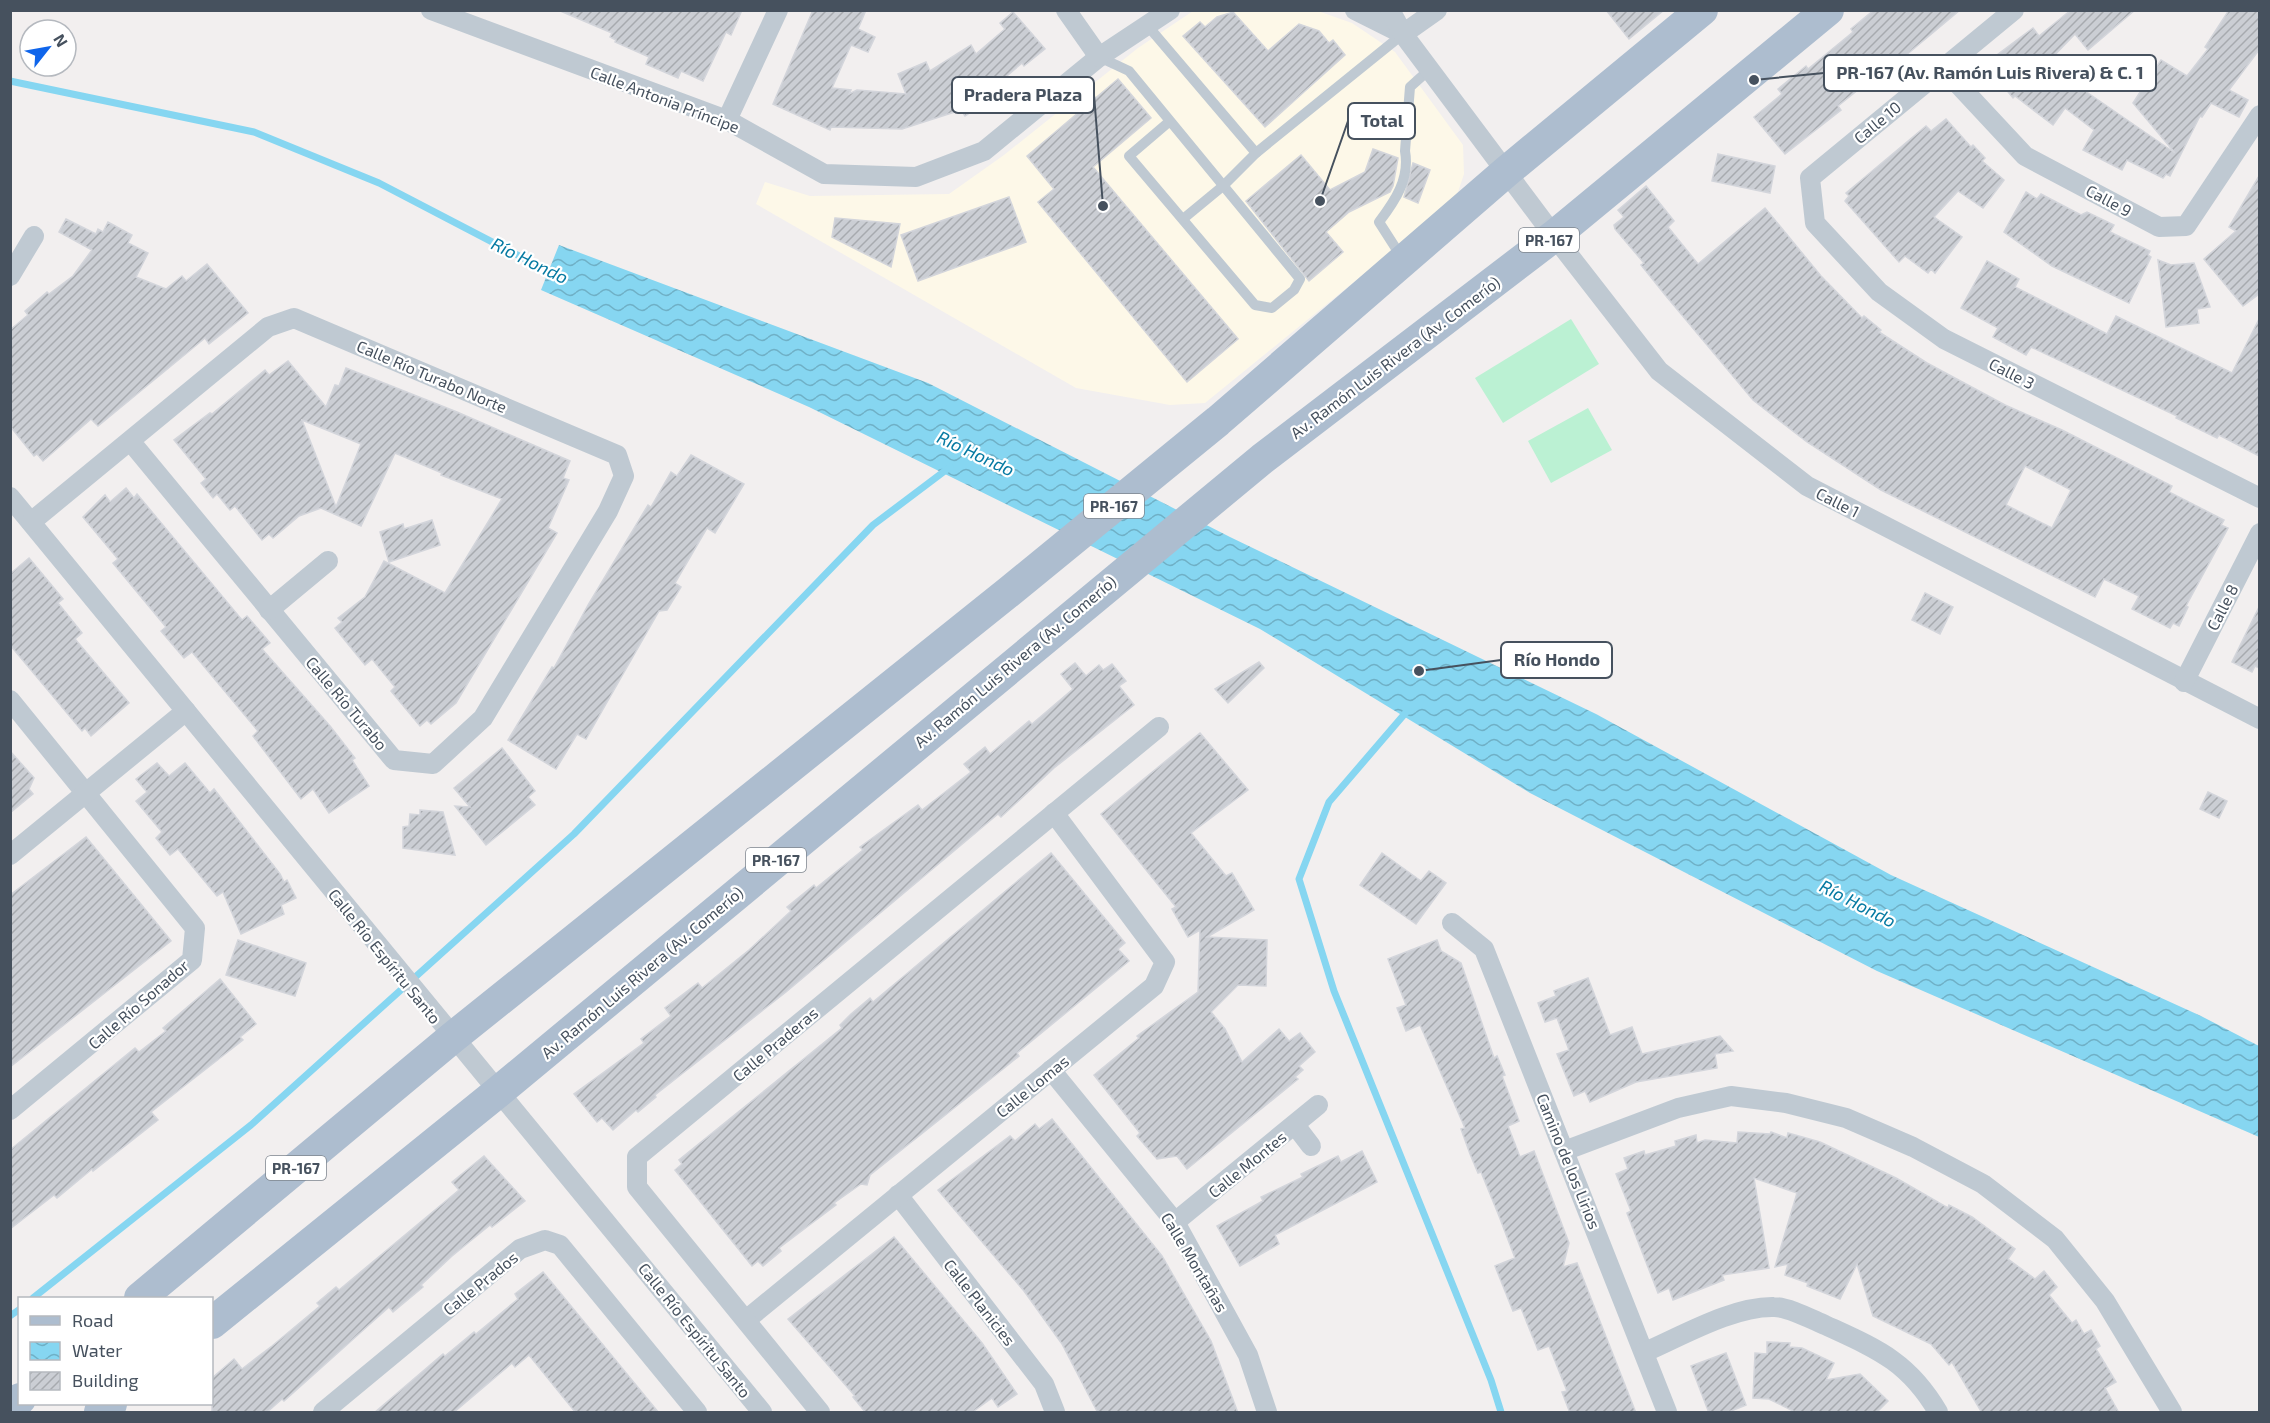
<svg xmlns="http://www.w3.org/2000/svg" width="2270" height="1423" font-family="'Exo 2',sans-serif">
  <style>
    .commercial { fill: #fdf8e8 }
    .pitch { fill: #bbf1d3 }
    .water { fill: url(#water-waves) }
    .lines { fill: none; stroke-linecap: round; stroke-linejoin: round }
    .stream { stroke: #86d6f1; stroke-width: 7 }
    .building { fill: url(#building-hatch); stroke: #d3d5db; stroke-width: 1.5; fill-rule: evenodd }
    .lane { stroke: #bfc9d2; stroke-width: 10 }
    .street { stroke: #bfc9d2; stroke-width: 20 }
    .primary { stroke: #adbdcf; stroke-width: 32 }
    .labels { text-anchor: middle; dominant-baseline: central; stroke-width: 4.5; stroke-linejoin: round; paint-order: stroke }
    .shield { fill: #fff; stroke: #7e858e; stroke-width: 1.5 }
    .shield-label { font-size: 15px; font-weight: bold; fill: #46515e }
    .street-label { font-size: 16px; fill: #46515e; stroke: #fff }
    .water-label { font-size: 18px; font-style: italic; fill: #067aa2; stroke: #fff }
    .leader { fill: none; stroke: #46515e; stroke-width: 2 }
    .callout-dot { fill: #46515e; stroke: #fff; stroke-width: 2 }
    .callout { fill: #fff; stroke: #46515e; stroke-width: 2 }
    .callout-label { font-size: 18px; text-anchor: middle; font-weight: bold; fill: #46515e }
  </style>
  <defs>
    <pattern id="water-waves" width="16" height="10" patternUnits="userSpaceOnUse" patternTransform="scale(1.5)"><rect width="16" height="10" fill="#86d6f1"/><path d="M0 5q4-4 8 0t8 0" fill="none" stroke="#6fb0c6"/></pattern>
    <pattern id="building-hatch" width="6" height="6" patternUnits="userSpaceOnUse" patternTransform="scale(1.5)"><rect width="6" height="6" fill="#cbced4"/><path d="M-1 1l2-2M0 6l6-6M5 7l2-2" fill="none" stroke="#a7aaaf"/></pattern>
  </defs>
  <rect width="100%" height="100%" fill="#f2efef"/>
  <polygon class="commercial" points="1193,11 1318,11 1352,23 1395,52 1463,145 1464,174 1458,192 1445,208 1205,403 1170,405 1076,388 756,204 765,182 810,196 949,194 1004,155 1138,48"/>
  <g class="pitch">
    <polygon points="1571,319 1599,364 1503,423 1475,378"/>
    <polygon points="1588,408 1612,450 1551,483 1528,441"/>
  </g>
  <polygon class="water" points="559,245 928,383 1230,537 1596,714 1891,875 2201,1016 2259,1046 2259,1137 1877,971 1530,793 1260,629 809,407 541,290"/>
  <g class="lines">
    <g class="stream">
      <polyline points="10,81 254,132 379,183 548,271"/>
      <polyline points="1408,710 1329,802 1299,879 1334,991 1491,1380 1501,1412"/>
      <polyline points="33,1298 251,1125 574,834 873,525 950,467"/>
      <polyline points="10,1316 20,1309"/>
    </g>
  </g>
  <g class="building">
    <polygon points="558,10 742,10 731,35 726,32 703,81 681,71 678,78 646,64 649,57 615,42 616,40 610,37 612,33"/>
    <polygon points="813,10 866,10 858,29 875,37 868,52 851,45 832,88 851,90 849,94 857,90 906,94 898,74 926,62 930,71 971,45 976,54 1005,29 1000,23 1013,12 1045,49 1024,66 1022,63 995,86 1000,93 965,116 961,110 902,129 831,127 830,130 773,104"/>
    <polygon points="1606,10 1664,10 1629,39"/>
    <polygon points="1874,10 1960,10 1886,72 1884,69 1838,106 1841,110 1785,154 1754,117 1782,94 1778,89 1806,66 1808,69 1853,32 1851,29"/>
    <polygon points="2071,10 2135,10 2088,50 2075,34 2046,64 2175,153 2133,103 2161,60 2187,76 2208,49 2205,47 2229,10 2259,10 2259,50 2229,90 2248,100 2239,117 2211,103 2202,117 2200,116 2170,176 2166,174 2163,178 2127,160 2122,170 2083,150 2094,130 2065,108 2053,125 2015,96 2013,98 1985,64 2033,28 2039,36"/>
    <polygon points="1233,12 1268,51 1299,24 1319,31 1329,43 1333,40 1345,55 1265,127 1183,36 1200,22 1205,27 1217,17"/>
    <polygon points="1118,79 1151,118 1093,167 1238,339 1187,382 1038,202 1054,189 1027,156"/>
    <polygon points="1946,119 1971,147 1973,145 1985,158 1982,161 2004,180 1983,208 1958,191 1934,217 1962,237 1935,273 1931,269 1928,273 1905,256 1899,262 1845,201 1849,196 1846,193 1926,126 1931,131"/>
    <polygon points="1373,149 1398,158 1393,186 1390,192 1349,212 1326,232 1343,252 1309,281 1246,201 1301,155 1330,190 1365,172"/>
    <polygon points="1718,154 1775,166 1770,193 1712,181"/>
    <polygon points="1413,163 1430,170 1418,203 1404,197"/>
    <polygon points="2259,176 2259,294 2243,306 2204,259 2236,231 2229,227"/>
    <path d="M1646 186 1674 221 1668 227 1698 264 1765 208 1821 276 1862 318 1864 316 1881 330 1879 332 1927 363 2005 405 2062 430 2172 486 2169 492 2224 520 2221 525 2228 528 2186 606 2188 607 2179 626 2173 623 2170 628 2132 609 2139 596 2104 579 2095 597 1881 490 1807 442 1753 400 1666 296 1641 265 1644 263 1615 229 1614 225 1624 217 1618 210ZM2025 466 2071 490 2052 528 2006 505Z"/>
    <polygon points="2026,192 2037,199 2041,194 2081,215 2087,212 2114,225 2110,232 2150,251 2148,255 2151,257 2129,303 2052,266 2004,232"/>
    <polygon points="1009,197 1026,242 918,281 901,235"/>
    <polygon points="835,218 900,224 891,267 832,237"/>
    <polygon points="66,219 96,234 98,229 103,232 108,222 132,235 128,243 148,253 136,277 166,289 182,276 186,281 207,264 248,313 209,344 205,338 98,426 91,419 43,461 37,454 34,456 10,426 10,330 28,315 25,311 47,292 49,294 73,276 92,250 59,232"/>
    <polygon points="2158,260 2171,265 2194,263 2210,307 2197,309 2199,323 2166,327"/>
    <polygon points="1987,261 2019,279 2015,287 2107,334 2116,316 2232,373 2259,319 2259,456 2219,435 2217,438 2176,418 2177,416 2031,347 2026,355 1993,337 1998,328 1961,308"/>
    <path d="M288 361 326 407 335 385 339 386 346 368 457 412 570 461 563 478 569 480 548 528 557 533 456 703 431 724 427 720 420 726 391 691 395 687 372 659 365 665 335 628 342 622 338 618 365 597 384 561 445 593 502 499 441 475 442 473 395 453 361 526 321 508 299 516 273 538 269 534 262 540 235 506 230 510 217 494 213 498 201 483 206 479 174 440 210 413 212 414 265 370 269 375ZM302 420 361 444 336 507Z"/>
    <polygon points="691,455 744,484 715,533 707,528 675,583 681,587 667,610 659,611 586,739 577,734 556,769 508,740 552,667 554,668 588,605 648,505 651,507 671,472 677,476"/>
    <polygon points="126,488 134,498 137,494 242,620 247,616 270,643 262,649 330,726 355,758 352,760 369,786 329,813 313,789 301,799 253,736 258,731 192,652 184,658 161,631 166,627 113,563 118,559 83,517 105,495 110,502"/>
    <polygon points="432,520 440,545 389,562 380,532 403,524 404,529"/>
    <polygon points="29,558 63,599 58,603 82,633 75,639 129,703 91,736 85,728 82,731 10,645 10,574"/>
    <polygon points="1925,593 1953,607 1940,634 1912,620"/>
    <polygon points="2259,607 2259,668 2255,666 2252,672 2232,662"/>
    <polygon points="1259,662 1264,668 1228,703 1215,689"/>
    <polygon points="1075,663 1086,676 1099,665 1103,670 1112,664 1126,681 1119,686 1134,705 1054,768 1001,817 998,814 786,992 655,1095 656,1097 638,1112 636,1110 613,1130 602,1118 597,1122 574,1094 644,1043 641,1039 671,1016 665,1008 698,983 702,988 749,950 791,911 787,907 814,885 816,888 863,850 860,847 918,805 922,810 971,772 964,764 985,747 990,754 1029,721 1032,724 1073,689 1061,674"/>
    <polygon points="1200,733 1248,790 1191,833 1226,876 1232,873 1254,910 1207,937 1267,940 1266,986 1238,985 1211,1012 1225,1029 1242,1062 1279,1029 1289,1041 1300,1033 1315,1052 1299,1066 1303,1070 1295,1077 1298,1079 1187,1169 1177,1156 1157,1159 1137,1136 1140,1133 1094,1075 1139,1038 1137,1036 1198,992 1200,930 1188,937 1172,909 1176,907 1101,814"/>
    <polygon points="502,748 535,791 528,797 535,805 486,845 455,806 470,807 454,788"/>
    <polygon points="10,751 34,778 29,789 33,794 10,813"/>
    <polygon points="157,763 169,776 185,763 210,793 214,789 280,874 284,882 287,880 296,898 281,905 284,914 241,934 223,892 217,896 178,849 170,855 156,838 162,832 136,801 147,792 136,779"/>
    <polygon points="2208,792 2227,801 2219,818 2200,809"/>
    <polygon points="420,810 443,812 455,855 403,848 403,827 409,826 410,814 420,815"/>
    <polygon points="86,837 171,941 10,1067 10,895"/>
    <polygon points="1051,853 1125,943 1118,949 1129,961 1017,1053 1019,1056 1003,1069 870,1175 867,1185 861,1184 834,1203 836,1205 779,1248 781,1251 763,1266 758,1261 752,1266 675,1170 682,1164 679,1160 842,1028 840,1025 851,1014 870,998 873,1002"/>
    <polygon points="1382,853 1421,881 1429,871 1446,883 1416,924 1360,885"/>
    <polygon points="238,940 306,963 295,996 226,975"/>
    <polygon points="1437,940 1441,951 1461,963 1494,1058 1497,1056 1505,1075 1502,1076 1519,1121 1508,1126 1520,1157 1534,1151 1569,1243 1563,1267 1577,1263 1636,1413 1570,1413 1562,1392 1567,1391 1549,1346 1538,1350 1521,1308 1513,1311 1495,1266 1515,1258 1499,1216 1481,1172 1478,1173 1470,1154 1461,1129 1465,1128 1420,1025 1406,1031 1397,1008 1406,1005 1388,959"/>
    <polygon points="1588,978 1610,1035 1632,1027 1642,1054 1720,1036 1733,1051 1715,1054 1717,1068 1636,1082 1590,1102 1585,1091 1574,1096 1557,1054 1569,1050 1557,1018 1545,1022 1538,1003 1556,996 1554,991"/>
    <polygon points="220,979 256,1024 240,1037 243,1040 151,1112 158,1120 93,1171 92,1169 57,1198 54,1195 10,1229 10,1150 135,1048 139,1052 166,1031 163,1028"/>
    <polygon points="1052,1119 1162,1256 1211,1341 1238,1413 1098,1413 1062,1344 1024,1291 938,1190 1010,1136 1015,1141 1035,1124 1039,1129"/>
    <polygon points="1738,1132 1770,1134 1771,1132 1787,1138 1788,1133 1820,1142 1896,1178 1948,1208 1949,1205 1972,1217 2015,1249 2008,1259 2035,1279 2044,1271 2057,1287 2049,1295 2072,1323 2076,1320 2084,1334 2091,1330 2100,1346 2096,1349 2116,1382 2105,1388 2119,1413 1982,1413 1952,1362 1949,1365 1931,1344 1873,1316 1857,1264 1840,1299 1807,1286 1808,1283 1785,1275 1788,1264 1775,1267 1797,1193 1754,1178 1769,1268 1722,1275 1724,1280 1673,1300 1669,1288 1658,1293 1627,1213 1631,1211 1616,1174 1628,1169 1624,1158 1644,1151 1645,1155 1676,1146 1675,1141 1696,1135 1697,1143 1705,1140 1737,1143"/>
    <polygon points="1362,1151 1377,1182 1275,1235 1279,1244 1240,1266 1217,1226 1263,1201 1261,1197 1303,1177 1301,1174 1338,1156 1341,1162"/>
    <polygon points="484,1156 525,1201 492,1227 490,1225 452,1256 421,1285 423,1287 393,1312 389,1307 284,1401 282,1399 266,1413 212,1413 212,1378 234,1359 242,1369 272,1346 320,1306 317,1303 336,1287 339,1290 459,1190 452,1182"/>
    <polygon points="894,1237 982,1343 1017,1394 998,1407 992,1398 971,1413 866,1413 853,1397 855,1396 788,1319"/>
    <polygon points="543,1272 659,1413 576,1413 529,1355 515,1367 512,1363 453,1413 374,1413 443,1354 445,1356 474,1332 476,1334 518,1299 515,1294"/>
    <polygon points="1767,1342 1790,1343 1789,1347 1802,1348 1834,1363 1826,1380 1860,1374 1888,1401 1876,1413 1797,1413 1769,1399 1753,1398 1755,1353 1767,1354"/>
    <polygon points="1726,1353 1746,1405 1726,1413 1709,1413 1691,1366"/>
  </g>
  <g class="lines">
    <g class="lane">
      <polyline points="1147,25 1256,153"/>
      <polyline points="1099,57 1129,71 1300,279 1294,290 1272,308 1255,305 1129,156 1170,121"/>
      <polyline points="1183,219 1223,186 1256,153 1403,34"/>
      <path d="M1402 258 1379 222C1395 201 1410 179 1405 151L1410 87 1430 69"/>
    </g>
    <g class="street">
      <polyline points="431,10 727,120 824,174 916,177 984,151 1099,57 1170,10"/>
      <polyline points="1066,10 1099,57"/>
      <polyline points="1355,10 1403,34 1554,236 1659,371 1807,486 2260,719"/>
      <polyline points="1390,10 1403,34 1437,10"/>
      <polyline points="2014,10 1810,178 1815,223 1879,292 1944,339 2260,498"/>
      <polyline points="1942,67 2025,156 2159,227 2186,226 2260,115"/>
      <polyline points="727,120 778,10"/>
      <polyline points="10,276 34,236"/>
      <polyline points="10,497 762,1412"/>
      <polyline points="31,522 268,327 294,318 617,455 624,476 608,511 483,718 433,764 394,760 131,442"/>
      <polyline points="269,610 328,561"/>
      <polyline points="2184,682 2260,533"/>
      <polyline points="10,700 195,928 192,960 10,1110"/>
      <polyline points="10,855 186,711"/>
      <polyline points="1452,923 1484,949 1667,1412"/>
      <polyline points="1051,1070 1175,1222 1248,1355 1267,1412"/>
      <polyline points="1295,1125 1311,1146"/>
      <polyline points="1564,1151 1678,1108 1731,1096 1786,1103 1846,1118 1913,1147 1983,1184 2055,1239 2105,1301 2172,1412"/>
      <polyline points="898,1195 1044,1384 1055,1412"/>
      <polyline points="1175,1222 1318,1105"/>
      <polyline points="746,1320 1154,986 1165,962 1054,813"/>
      <path d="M1645 1352C1682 1336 1733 1306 1774 1307 1789 1307 1811 1319 1825 1325 1877 1349 1908 1361 1938 1412"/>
      <polyline points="323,1412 520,1249 545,1240 560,1245 697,1412"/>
      <polyline points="820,1412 637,1187 637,1157 1159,727"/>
    </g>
    <g class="primary">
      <polyline points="140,1298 452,1038 1010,591 1218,421 1507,171 1702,10"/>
      <polyline points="212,1323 498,1092 1262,459 1554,236 1828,10"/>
      <polyline points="10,1407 20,1399"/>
      <polyline points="100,1412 111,1404"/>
    </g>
  </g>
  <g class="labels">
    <g class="shield">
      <rect x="1519" y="228" width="60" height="24" rx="4.5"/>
      <rect x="1084" y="494" width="60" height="24" rx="4.5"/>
      <rect x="746" y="848" width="60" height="24" rx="4.5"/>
      <rect x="266" y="1156" width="60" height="24" rx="4.5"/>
    </g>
    <g class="shield-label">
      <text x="1549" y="240">PR-167</text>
      <text x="1114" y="506">PR-167</text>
      <text x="776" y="860">PR-167</text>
      <text x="296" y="1168">PR-167</text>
    </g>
    <g class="street-label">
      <text transform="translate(665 99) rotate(21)">Calle Antonia Príncipe</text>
      <text transform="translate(1877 122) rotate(-40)">Calle 10</text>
      <text transform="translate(2109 200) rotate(28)">Calle 9</text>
      <text transform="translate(1395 357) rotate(-37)">Av. Ramón Luis Rivera (Av. Comerío)</text>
      <text transform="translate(2012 373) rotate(27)">Calle 3</text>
      <text transform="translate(432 376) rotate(23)">Calle Río Turabo Norte</text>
      <text transform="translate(1838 502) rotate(27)">Calle 1</text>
      <text transform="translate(2222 607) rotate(-63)">Calle 8</text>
      <text transform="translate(1015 661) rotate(-40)">Av. Ramón Luis Rivera (Av. Comerío)</text>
      <text transform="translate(347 703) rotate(50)">Calle Río Turabo</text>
      <text transform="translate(385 956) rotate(51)">Calle Río Espíritu Santo</text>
      <text transform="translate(642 972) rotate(-40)">Av. Ramón Luis Rivera (Av. Comerío)</text>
      <text transform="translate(138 1004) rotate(-41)">Calle Río Sonador</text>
      <text transform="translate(775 1044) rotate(-40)">Calle Praderas</text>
      <text transform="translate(1032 1086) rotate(-39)">Calle Lomas</text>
      <text transform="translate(1569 1161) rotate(68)">Camino de los Lirios</text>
      <text transform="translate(1247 1164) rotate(-39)">Calle Montes</text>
      <text transform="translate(1195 1262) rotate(59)">Calle Montañas</text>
      <text transform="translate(480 1283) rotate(-39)">Calle Prados</text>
      <text transform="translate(980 1302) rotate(52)">Calle Planicies</text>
      <text transform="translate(695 1330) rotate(51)">Calle Río Espíritu Santo</text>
    </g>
    <g class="water-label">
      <text transform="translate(530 260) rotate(26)">Río Hondo</text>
      <text transform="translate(976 453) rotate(25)">Río Hondo</text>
      <text transform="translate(1858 903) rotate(27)">Río Hondo</text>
    </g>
  </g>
  <path class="leader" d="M1754 80L1824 73M1103 206L1094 95M1320 201L1348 121M1419 671L1501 660"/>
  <g class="callout-dot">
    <circle cx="1754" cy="80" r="6"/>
    <circle cx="1103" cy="206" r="6"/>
    <circle cx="1320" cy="201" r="6"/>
    <circle cx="1419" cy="671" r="6"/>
  </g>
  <g class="callout">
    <rect x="1824" y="55" width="332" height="36" rx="6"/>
    <rect x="952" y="77" width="142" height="36" rx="6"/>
    <rect x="1348" y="103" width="67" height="36" rx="6"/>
    <rect x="1501" y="642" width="111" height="36" rx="6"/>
  </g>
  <g class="callout-label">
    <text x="1990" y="79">PR-167 (Av. Ramón Luis Rivera) &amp; C. 1</text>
    <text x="1023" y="101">Pradera Plaza</text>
    <text x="1382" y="127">Total</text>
    <text x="1557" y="666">Río Hondo</text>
  </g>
  <rect width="2270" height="1423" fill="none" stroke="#46515e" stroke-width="24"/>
  <rect x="18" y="1297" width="195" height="108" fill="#ffffff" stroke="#b5b9bf" stroke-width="1.5"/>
  <rect x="30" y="1316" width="30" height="9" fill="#adbdcf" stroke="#b5b9bf" stroke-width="1.5"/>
  <text x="72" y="1327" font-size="18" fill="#46515e">Road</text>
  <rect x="30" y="1342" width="30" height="18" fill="url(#water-waves)" stroke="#b5b9bf" stroke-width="1.5"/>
  <text x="72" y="1357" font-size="18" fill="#46515e">Water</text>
  <rect x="30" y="1372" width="30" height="18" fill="url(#building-hatch)" stroke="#b5b9bf" stroke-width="1.5"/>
  <text x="72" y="1387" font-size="18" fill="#46515e">Building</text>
  <g transform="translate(48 48) rotate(59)"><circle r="28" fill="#ffffff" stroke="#b5b9bf" stroke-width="1.5"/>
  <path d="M0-4.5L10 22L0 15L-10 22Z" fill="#0f65eb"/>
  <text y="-9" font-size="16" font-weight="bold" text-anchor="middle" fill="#46515e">N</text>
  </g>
</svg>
